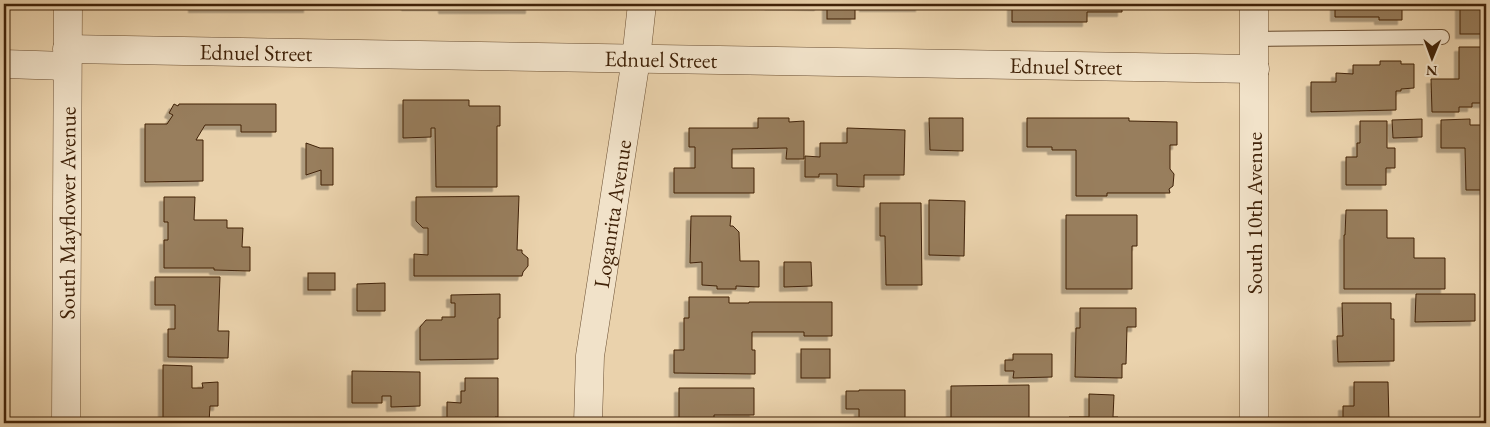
<svg xmlns="http://www.w3.org/2000/svg" width="1490" height="427" font-family="'EB Garamond',serif">
  <style>
    .building { fill: #987e5d; stroke: #402208; filter: url(#shadow) }
    .lines { fill: none; stroke-linecap: round; stroke-linejoin: round }
    .service-casing { stroke: #6a4e31; stroke-width: 16 }
    .minor-casing { stroke: #6a4e31; stroke-width: 29 }
    .tertiary-casing { stroke: #6a4e31; stroke-width: 29 }
    .service { stroke: #f1e2c9; stroke-width: 14 }
    .minor { stroke: #f1e2c9; stroke-width: 28 }
    .tertiary { stroke: #f1e2c9; stroke-width: 28 }
    .labels { text-anchor: middle; dominant-baseline: central; stroke-width: 4; stroke-linejoin: round; paint-order: stroke }
    .street-label { font-size: 22px; fill: #402208; stroke: #f1e2c9 }
  </style>
  <defs>
    <filter id="shadow"><feDropShadow dx="-4.5" dy="4.5" stdDeviation="0" flood-color="#0004"/></filter>
  </defs>
  <rect width="100%" height="100%" fill="#ead2ac"/>
  <filter id="stains"><feTurbulence type="fractalNoise" baseFrequency=".004" numOctaves="4"/><feColorMatrix values="0 0 0 0 .2 0 0 0 0 .09 0 0 0 0 .02 0 0 0 .5 -.17"/></filter>
  <radialGradient id="worn" r=".72"><stop offset=".6" stop-color="#630" stop-opacity="0"/><stop offset="1" stop-color="#630" stop-opacity=".3"/></radialGradient>
  <g class="building">
    <rect x="193" y="4" width="115" height="4"/>
    <polygon points="406,4 530,4 530,9 443,9 443,6 406,6"/>
    <polygon points="769,4 819,4 819,6 769,5"/>
    <rect x="827" y="4" width="28" height="15"/>
    <rect x="864" y="4" width="56" height="3"/>
    <polygon points="1012,4 1122,4 1122,12 1087,12 1087,22 1012,22"/>
    <polygon points="1335,4 1402,4 1402,20 1379,20 1379,17 1335,17"/>
    <rect x="1460" y="4" width="26" height="30"/>
    <polygon points="1459,47 1486,47 1486,103 1472,103 1472,107 1459,107 1459,112 1432,112 1431,79 1459,79"/>
    <polygon points="1380,61 1401,61 1401,64 1414,64 1414,88 1401,89 1401,91 1396,91 1396,110 1311,112 1311,82 1336,82 1336,73 1353,74 1353,65 1380,65"/>
    <polygon points="403,100 469,100 469,106 500,106 500,126 497,126 497,187 436,187 435,128 431,128 431,137 403,138"/>
    <polygon points="174,104 178,106 179,104 276,104 276,132 241,132 241,125 205,125 196,140 203,140 203,181 145,182 145,124 167,124 173,115 169,113"/>
    <polygon points="758,118 789,118 789,122 804,121 804,159 786,159 787,148 732,149 732,168 754,168 754,193 674,193 674,168 695,168 695,147 689,147 689,128 758,128"/>
    <polygon points="929,118 963,118 963,151 930,150"/>
    <polygon points="1027,118 1129,118 1129,121 1177,122 1177,145 1170,145 1170,169 1174,174 1173,186 1169,189 1170,193 1107,193 1107,196 1076,196 1076,150 1052,150 1052,147 1027,147"/>
    <polygon points="1422,119 1422,137 1393,138 1392,120"/>
    <polygon points="1470,119 1470,125 1486,125 1486,190 1466,190 1465,148 1441,148 1441,120"/>
    <polygon points="1360,121 1387,121 1387,148 1395,148 1395,168 1386,168 1386,185 1346,185 1346,157 1357,157 1357,143 1360,143"/>
    <polygon points="847,128 905,130 904,175 864,175 864,187 837,186 837,174 819,174 819,177 805,177 805,156 820,157 820,143 847,143"/>
    <polygon points="306,143 320,148 333,148 333,185 321,185 321,170 306,175"/>
    <polygon points="519,196 517,250 522,250 522,253 528,258 528,266 523,272 522,276 414,276 414,254 428,255 428,228 423,228 416,221 416,197"/>
    <polygon points="164,197 195,197 194,220 227,220 227,228 243,228 242,247 250,247 250,271 214,270 214,268 164,268 164,240 168,240 168,222 164,222"/>
    <polygon points="929,200 965,201 964,256 929,255"/>
    <polygon points="880,203 921,203 922,285 886,285 885,236 880,236"/>
    <polygon points="1346,210 1387,210 1387,238 1414,238 1414,258 1445,258 1445,289 1344,289 1344,235 1345,235"/>
    <polygon points="1066,215 1137,215 1137,246 1132,246 1132,289 1066,289"/>
    <polygon points="691,216 731,216 730,226 733,226 739,232 740,261 759,261 759,287 736,286 736,289 717,289 717,286 702,285 702,262 690,263"/>
    <polygon points="784,262 811,262 812,286 784,287"/>
    <rect x="308" y="273" width="27" height="17"/>
    <polygon points="155,277 220,277 218,331 229,331 228,358 168,357 168,329 175,329 175,305 155,305"/>
    <polygon points="385,283 385,311 357,311 357,284"/>
    <polygon points="500,294 500,318 498,318 498,359 420,360 420,327 426,320 442,320 442,317 455,317 455,303 451,303 451,295"/>
    <polygon points="1416,294 1475,294 1475,321 1415,322"/>
    <polygon points="689,297 729,297 729,303 749,303 749,302 832,302 832,336 804,336 804,332 752,332 752,350 755,350 755,374 674,373 674,350 684,350 684,318 689,318"/>
    <polygon points="1342,303 1391,303 1391,319 1394,319 1394,361 1338,362 1337,336 1343,336"/>
    <polygon points="1080,308 1136,308 1136,327 1127,327 1126,364 1122,364 1122,378 1075,377 1076,328 1080,328"/>
    <rect x="801" y="349" width="29" height="29"/>
    <polygon points="1013,354 1052,354 1052,377 1013,378 1014,371 1005,371 1005,360 1013,360"/>
    <polygon points="163,365 192,366 192,388 203,388 202,383 218,382 218,406 210,406 209,423 163,423"/>
    <polygon points="352,371 420,372 420,406 391,407 391,396 382,396 382,403 352,403"/>
    <polygon points="465,378 498,378 498,417 495,417 495,423 447,423 447,402 461,403 461,391 465,391"/>
    <polygon points="1354,382 1388,382 1389,423 1343,423 1343,406 1354,406"/>
    <polygon points="1029,385 1029,423 951,423 951,386"/>
    <polygon points="679,388 754,388 754,415 714,415 714,423 679,423"/>
    <polygon points="859,390 905,390 905,423 859,423 859,409 846,409 846,391 859,391"/>
    <polygon points="1089,394 1114,395 1113,417 1118,417 1118,423 1069,423 1069,417 1089,417"/>
  </g>
  <g class="lines">
    <defs>
      <polyline id="service" points="1254,39 1442,37"/>
      <g id="minor">
        <path id="s1" d="M67 49 1255 69"/>
        <polyline points="4,64 67,66"/>
        <path id="s2" d="M66 423 68 4"/>
        <path id="s3" d="M588 423 590 356 636 59 642 4"/>
      </g>
      <polyline id="tertiary" points="1254,423 1254,4"/>
    </defs>
    <use href="#service" class="service-casing"/>
    <use href="#minor" class="minor-casing"/>
    <use href="#tertiary" class="tertiary-casing"/>
    <use href="#service" class="service"/>
    <use href="#minor" class="minor"/>
    <use href="#tertiary" class="tertiary"/>
  </g>
  <g class="labels">
    <g class="street-label">
      <text stroke="none"><textPath href="#s1" startOffset="189">Ednuel Street</textPath></text>
      <text stroke="none"><textPath href="#s1" startOffset="594">Ednuel Street</textPath></text>
      <text stroke="none"><textPath href="#s1" startOffset="999">Ednuel Street</textPath></text>
      <text stroke="none"><textPath href="#s2" startOffset="210">South Mayflower Avenue</textPath></text>
      <text stroke="none"><textPath href="#s3" startOffset="211">Loganrita Avenue</textPath></text>
      <text transform="translate(1254 213) rotate(-90)">South 10th Avenue</text>
    </g>
  </g>
  <rect width="1490" height="427" fill="none" stroke="#ead2ac" stroke-width="20"/>
  <rect x="5" y="5" width="1480" height="417" fill="none" stroke="#402208" stroke-width="2.5"/>
  <rect x="10" y="10" width="1470" height="407" fill="none" stroke="#402208"/>
  <g transform="translate(1432 58) rotate(181)" stroke="#f1e2c9" stroke-width="4" paint-order="stroke">
  <path d="M0-4L9 19L0 12L-9 19Z" fill="#402208"/>
  <text y="-8" font-size="14" font-weight="bold" text-anchor="middle" fill="#402208">N</text>
  </g>
  <rect width="100%" height="100%" filter="url(#stains)"/>
  <rect width="100%" height="100%" fill="url(#worn)"/>
</svg>
